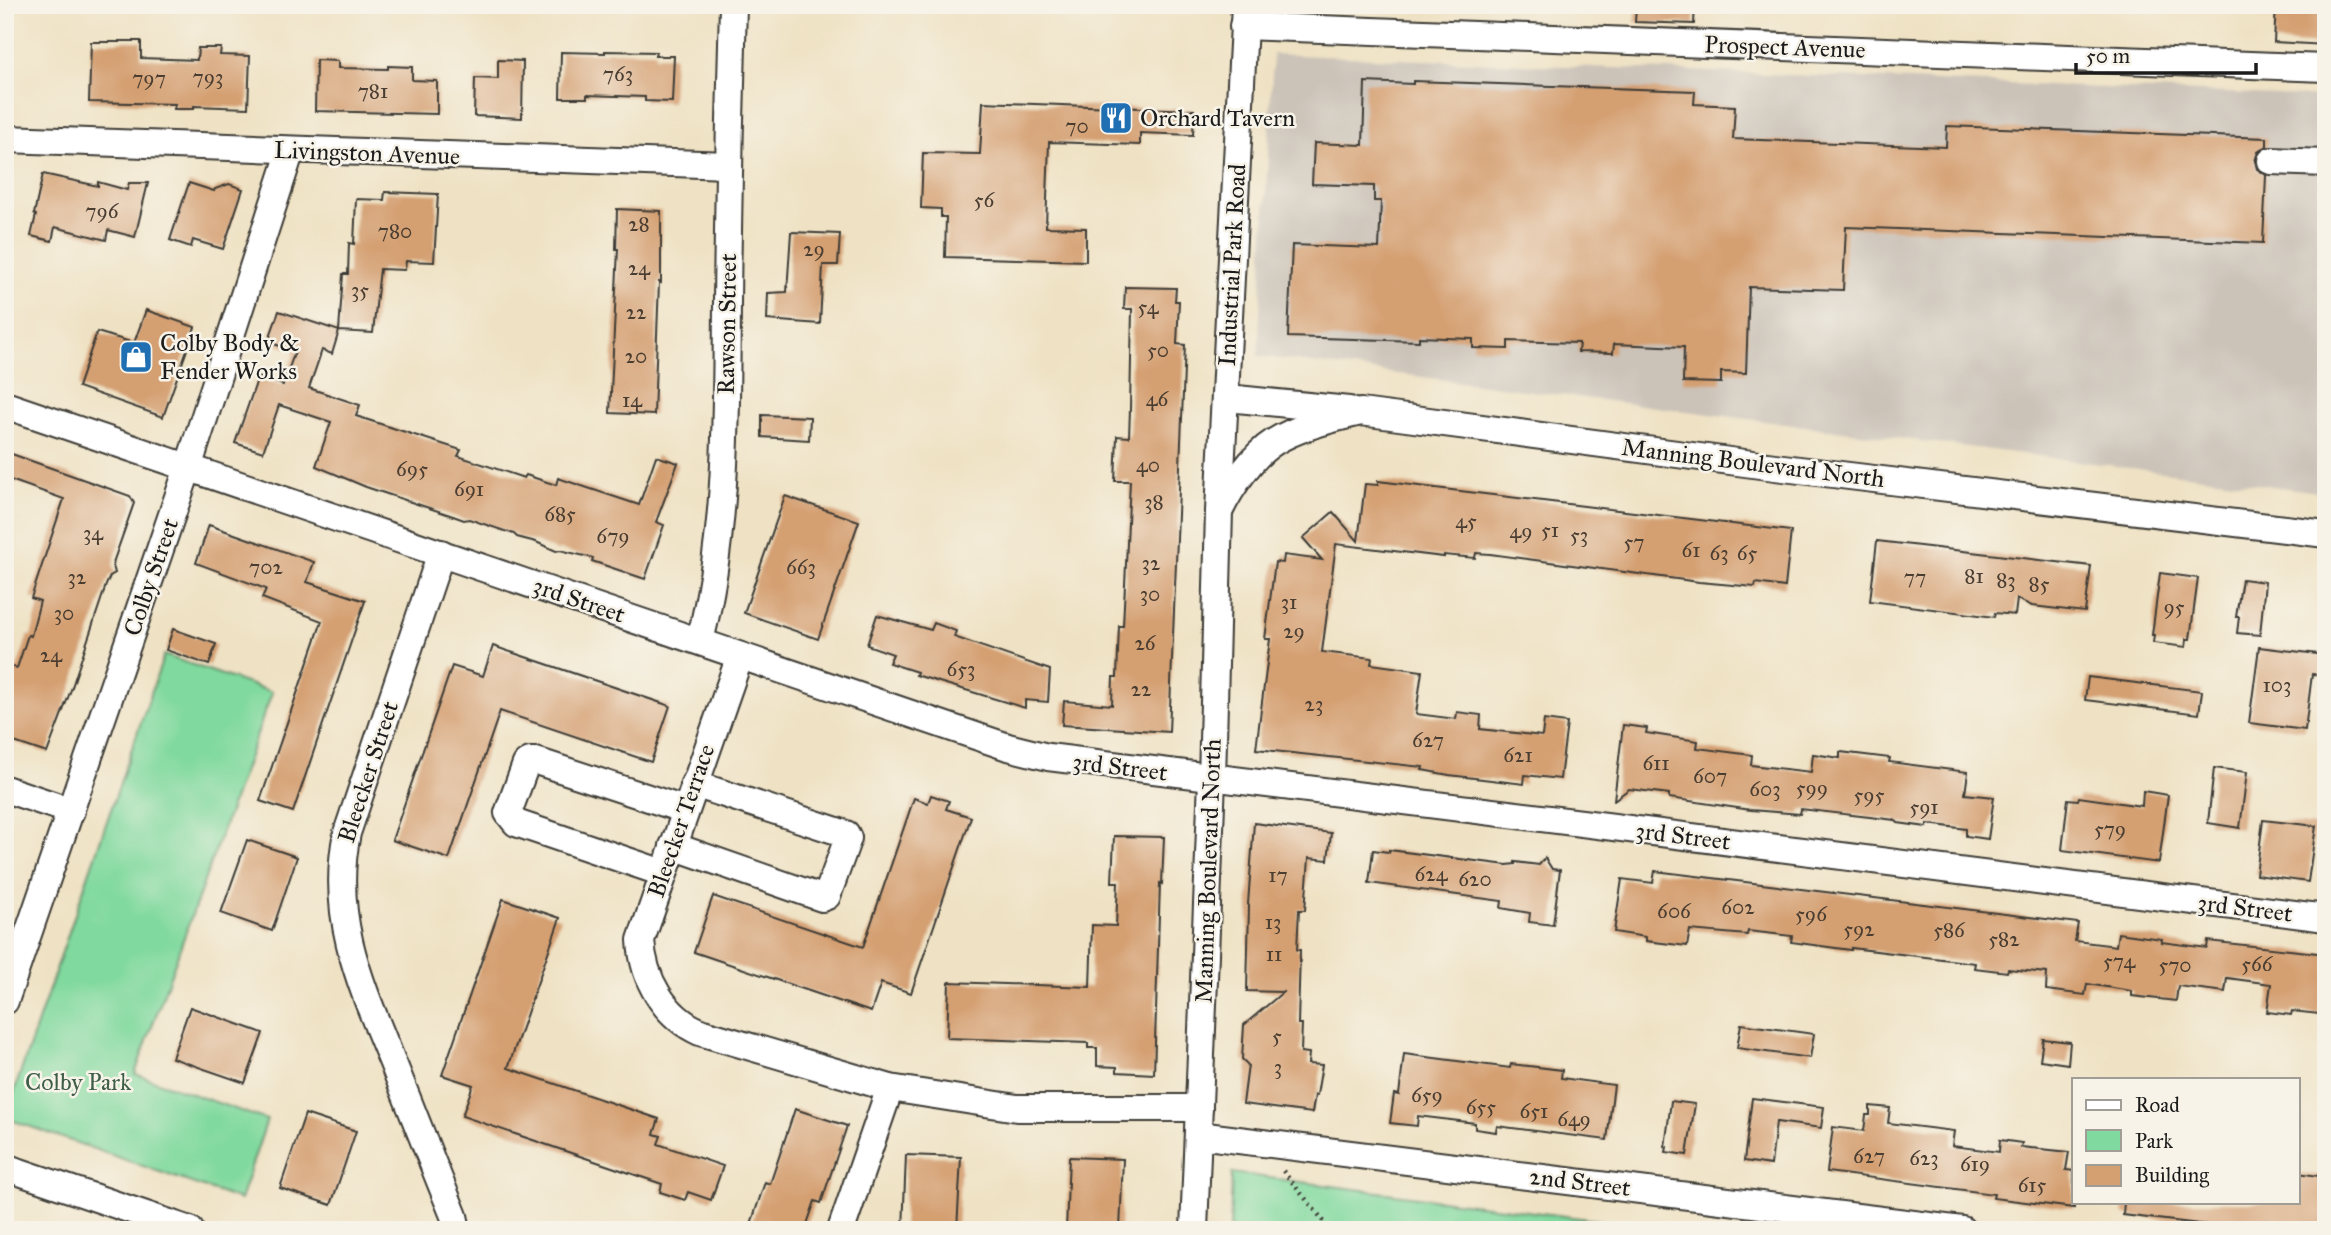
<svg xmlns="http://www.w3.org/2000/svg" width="2331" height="1235" font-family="'IM FELL Great Primer',serif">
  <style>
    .industrial { fill: #cbc2b8 }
    .green { fill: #80d99e; stroke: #4e7a5d; stroke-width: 2 }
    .building { fill: #d49f71 }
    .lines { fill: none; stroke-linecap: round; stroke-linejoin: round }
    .minor-casing { stroke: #3c3a35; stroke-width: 30 }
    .path { stroke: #3c3a35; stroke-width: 4.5; stroke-dasharray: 2 5; stroke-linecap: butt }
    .minor { stroke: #fff; stroke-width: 26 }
    .labels { text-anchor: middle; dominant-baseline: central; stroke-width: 5; stroke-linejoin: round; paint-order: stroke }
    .number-label { font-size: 21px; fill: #4a3d31 }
    .street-label { font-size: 24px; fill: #1c1c1c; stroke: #f7f3e8 }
    .poi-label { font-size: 24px; fill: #1c1c1c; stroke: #f7f3e8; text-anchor: start }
    .park-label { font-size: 24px; fill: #3f5e4a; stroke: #f7f3e8 }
  </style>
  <rect width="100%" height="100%" fill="#f7f3e8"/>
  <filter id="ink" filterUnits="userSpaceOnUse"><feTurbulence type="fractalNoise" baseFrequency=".0143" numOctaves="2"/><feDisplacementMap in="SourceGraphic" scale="14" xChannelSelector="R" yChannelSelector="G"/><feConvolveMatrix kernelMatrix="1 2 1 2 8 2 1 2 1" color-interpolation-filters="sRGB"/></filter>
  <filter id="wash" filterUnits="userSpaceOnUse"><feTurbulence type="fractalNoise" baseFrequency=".00686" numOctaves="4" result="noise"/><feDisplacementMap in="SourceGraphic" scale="28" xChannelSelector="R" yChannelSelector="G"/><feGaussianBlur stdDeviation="1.57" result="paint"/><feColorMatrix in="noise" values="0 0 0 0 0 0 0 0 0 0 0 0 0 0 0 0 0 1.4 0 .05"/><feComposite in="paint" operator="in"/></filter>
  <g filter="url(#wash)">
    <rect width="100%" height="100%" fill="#efe2c4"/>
    <polygon class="industrial" points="1273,54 2326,97 2326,493 1258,356"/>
    <g class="green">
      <polygon points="164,655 272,692 135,1074 267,1120 240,1200 5,1118"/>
      <polygon points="1232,1173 1672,1230 1230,1230"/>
    </g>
    <g id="blocks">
      <g class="building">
        <polygon points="1636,5 1695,5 1694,24 1635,22"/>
        <polygon points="2276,5 2326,5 2326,45 2274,42"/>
        <polygon points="119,41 141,41 141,58 197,60 198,48 221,48 220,55 250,56 248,108 194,106 194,109 174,109 175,104 89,102 91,42 119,42"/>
        <polygon points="605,51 656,52 655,56 674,56 672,102 645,101 645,97 587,95 587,98 560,98 561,52 605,53"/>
        <polygon points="316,60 338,61 338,68 388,69 388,66 412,67 412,80 437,81 437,114 315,111"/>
        <polygon points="498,60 523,61 522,118 474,116 475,78 498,79"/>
        <polygon points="1413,81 1695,91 1694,104 1735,106 1733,139 1946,147 1947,126 2267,138 2267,146 2258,152 2255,161 2257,169 2266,175 2263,243 1846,227 1843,290 1749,287 1746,373 1721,372 1721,383 1683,382 1684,347 1614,344 1613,353 1578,352 1579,343 1508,341 1508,349 1473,348 1473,339 1419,337 1419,341 1288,337 1292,245 1379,248 1381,201 1374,201 1374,186 1312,184 1314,143 1363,145 1365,82 1413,84"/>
        <polygon points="983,102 1194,110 1193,135 1140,133 1140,145 1049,142 1046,227 1086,228 1086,261 945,257 946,217 941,217 941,209 921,208 923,153 980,154"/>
        <polygon points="43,174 98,186 98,182 127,190 129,183 148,183 135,237 108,230 106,240 55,227 52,241 31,236 36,215 34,214"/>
        <polygon points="189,183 214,191 215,189 229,184 243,189 223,249 193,240 191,247 170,240"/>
        <polygon points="385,192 438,194 434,262 406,261 405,270 380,269 373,333 339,331 332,354 322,350 309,388 360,405 356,416 461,450 458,456 524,478 526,475 556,485 558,478 639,505 656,456 678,463 656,522 664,525 645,579 592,561 593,558 560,550 556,551 536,542 517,537 514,534 469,519 464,520 453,516 366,487 316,466 331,422 279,405 263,452 235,443 258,377 283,385 295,351 268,342 279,311 339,331 343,274 348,274 349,243 354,244 356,199 384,200"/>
        <polygon points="617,209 661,211 661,283 659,282 654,415 610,413 618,249 616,249"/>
        <polygon points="791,232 840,234 838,265 823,265 820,324 767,320 768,293 787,292"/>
        <polygon points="1125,287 1176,288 1175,301 1179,301 1177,344 1185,345 1169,732 1062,725 1064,701 1112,705 1113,677 1117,677 1119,626 1123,626 1130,481 1115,481 1117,436 1129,437 1130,409 1132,309 1124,309"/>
        <polygon points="146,310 195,327 163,417 78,387 97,332 134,343"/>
        <polygon points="762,415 810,417 809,440 762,437"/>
        <polygon points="9,453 130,496 134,503 114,560 113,566 115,573 110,576 106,585 72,687 47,753 5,739 5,664 17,668 28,635 31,636 40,601 31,598 64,499 5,478 5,463"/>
        <polygon points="1378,481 1791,531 1785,587 1756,583 1755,587 1699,582 1490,554 1476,553 1475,558 1444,555 1444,557 1336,544 1322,652 1372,658 1371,664 1422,671 1416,714 1456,719 1457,712 1481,715 1480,729 1542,736 1544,720 1567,723 1560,779 1525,775 1524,784 1449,775 1422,770 1423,767 1256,749 1270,639 1265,639 1275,562 1283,563 1284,555 1322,560 1303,538 1333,512 1358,541 1365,484 1378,485"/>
        <polygon points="785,496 859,521 818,639 744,613"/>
        <polygon points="209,525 314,562 307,582 365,601 293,812 260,801 322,621 262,598 266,589 196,563"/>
        <polygon points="1877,541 2091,566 2085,612 2032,606 2017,599 2015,615 1995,613 1994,617 1870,601"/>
        <polygon points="2160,573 2198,578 2190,639 2187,639 2186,647 2153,643 2154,635 2152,635"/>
        <polygon points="2242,579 2265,582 2260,635 2237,633 2239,617 2236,617"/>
        <polygon points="877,615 931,630 934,623 956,631 954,637 1050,670 1048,702 1025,700 1025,708 916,675 917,672 889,663 893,654 867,645"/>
        <polygon points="173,629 216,644 209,665 166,650"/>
        <polygon points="493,646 670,706 651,762 500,711 449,859 392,840 452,666 483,676"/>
        <polygon points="2259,647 2326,655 2326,675 2312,674 2305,730 2249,723"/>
        <polygon points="2088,677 2202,691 2199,714 2085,700"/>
        <polygon points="1623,725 1647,728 1646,733 1698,741 1697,748 1752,755 1751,765 1811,772 1813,754 1840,758 1840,752 1890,758 1889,762 1968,772 1965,794 1994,797 1988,839 1966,836 1966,829 1927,824 1927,827 1898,823 1895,820 1801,809 1800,814 1751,810 1669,798 1669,794 1629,789 1614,800"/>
        <polygon points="2214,768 2247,772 2240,828 2208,823"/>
        <polygon points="2143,791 2168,795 2159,863 2062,850 2068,799 2078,800 2079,797 2142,806"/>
        <polygon points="931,795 949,801 946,809 971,817 911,993 881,983 871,1012 694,952 713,896 863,947 914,798 928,803"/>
        <polygon points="2263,820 2316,826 2308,882 2256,875"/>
        <polygon points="1254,823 1331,833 1328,860 1309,858 1305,910 1299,910 1297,950 1300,950 1298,1024 1302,1024 1301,1052 1309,1053 1308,1064 1322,1065 1317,1095 1315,1095 1312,1113 1243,1104 1248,1065 1242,1059 1244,1025 1283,992 1247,991 1249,906 1248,904"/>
        <polygon points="1114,836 1164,837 1162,884 1160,883 1154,1074 1117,1072 1117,1067 1097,1066 1097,1048 1088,1048 1088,1043 947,1038 949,982 1090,987 1092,925 1116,926 1118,882 1112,882"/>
        <polygon points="247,840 297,857 272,931 221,913"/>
        <polygon points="1373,850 1389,852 1389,850 1507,865 1515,864 1515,862 1539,865 1545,858 1552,869 1560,870 1553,925 1529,922 1530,913 1501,908 1502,901 1369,883"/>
        <polygon points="1655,871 2078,923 2075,941 2116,946 2118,933 2162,939 2161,942 2207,948 2208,941 2326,954 2326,1007 2320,1007 2319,1014 2292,1011 2291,1015 2267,1012 2271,984 2227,978 2225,992 2178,986 2176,1001 2132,996 2132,991 2087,984 2085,995 2046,990 2047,973 2008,969 2007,972 1974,968 1975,963 1851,948 1851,950 1791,942 1792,936 1748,931 1747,935 1690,930 1687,946 1646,941 1646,937 1614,932 1622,879 1653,883"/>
        <polygon points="503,899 560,918 508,1068 659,1119 654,1134 661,1136 658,1144 723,1166 711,1200 688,1192 685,1200 660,1192 662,1184 462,1116 473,1085 442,1075"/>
        <polygon points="190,1007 263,1033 245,1083 172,1058"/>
        <polygon points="1741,1024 1814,1034 1810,1058 1737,1048"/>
        <polygon points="2043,1039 2070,1042 2068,1064 2040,1060"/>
        <polygon points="1404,1054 1510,1068 1511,1064 1562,1070 1561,1078 1614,1085 1607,1140 1497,1126 1496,1132 1475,1129 1475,1123 1418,1116 1417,1126 1390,1123 1394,1094 1399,1095"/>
        <polygon points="1752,1098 1824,1107 1821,1128 1776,1122 1771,1165 1744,1161"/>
        <polygon points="1671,1101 1695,1104 1687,1155 1666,1152 1667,1147 1665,1147"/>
        <polygon points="1870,1106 1890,1108 1888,1123 1954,1131 1952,1146 1999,1152 2000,1140 2022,1143 2021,1147 2069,1152 2066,1170 2074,1171 2074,1208 1993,1198 1994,1194 1827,1172 1833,1127 1864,1131 1866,1115 1870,1115"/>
        <polygon points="795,1109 847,1126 821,1203 815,1201 805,1230 749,1230 765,1182 770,1184"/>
        <polygon points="305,1114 356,1131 331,1205 280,1188"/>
        <polygon points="906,1155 961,1157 957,1230 903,1230"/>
        <polygon points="1069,1157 1123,1159 1120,1230 1066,1230"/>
        <polygon points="2298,1173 2326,1177 2326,1230 2251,1230 2123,1215 2124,1202 2298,1202"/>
      </g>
    </g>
  </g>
  <g filter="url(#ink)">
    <use href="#blocks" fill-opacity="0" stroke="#3c3a35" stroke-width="2"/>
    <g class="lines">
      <defs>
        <g id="minor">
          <polyline points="1243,26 2326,68"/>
          <polyline points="5,139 728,165"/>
          <polyline points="2271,161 2326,163"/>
          <polyline points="1227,398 1349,410"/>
          <polyline points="5,405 1008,747 1048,757 1606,826 2326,918"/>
          <path d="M1220 510C1231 487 1252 456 1274 442 1297 427 1334 418 1361 412L1775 467 2326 534"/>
          <path d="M441 553 347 833C329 920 363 989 395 1068 415 1118 434 1167 454 1216L457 1230"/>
          <path d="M700 641C728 528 726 419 727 303 728 204 730 105 733 5"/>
          <path d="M740 656 641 940C643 979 664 1016 700 1032L890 1088 1017 1108H1199"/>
          <polyline points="5,789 71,811"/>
          <polyline points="673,846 822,898 827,896 848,838 846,834 840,832 694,784"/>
          <polyline points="663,873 516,823 508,813 526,764 530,761 536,761 685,810"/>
          <polyline points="5,1001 188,468 291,150"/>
          <polyline points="1198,1135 1962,1230"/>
          <polyline points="5,1167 190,1230"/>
          <polyline points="841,1230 890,1088"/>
          <polyline points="1194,1230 1212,779 1219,511 1245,5"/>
        </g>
      </defs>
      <use href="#minor" class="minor-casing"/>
      <polyline class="path" points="1283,1171 1331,1230"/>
      <use href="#minor" class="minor"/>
    </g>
  </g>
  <defs>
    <symbol id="restaurant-square" viewBox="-11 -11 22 22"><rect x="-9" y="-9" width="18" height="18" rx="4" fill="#1f6fb2" stroke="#f7f3e8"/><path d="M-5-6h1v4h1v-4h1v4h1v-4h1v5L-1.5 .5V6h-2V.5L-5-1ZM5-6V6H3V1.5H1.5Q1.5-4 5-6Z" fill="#fff"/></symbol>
    <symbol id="shop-square" viewBox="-11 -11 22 22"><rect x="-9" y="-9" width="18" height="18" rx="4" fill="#1f6fb2" stroke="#f7f3e8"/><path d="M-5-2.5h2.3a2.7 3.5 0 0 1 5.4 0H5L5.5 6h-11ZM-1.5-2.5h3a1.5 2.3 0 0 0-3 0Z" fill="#fff"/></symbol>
  </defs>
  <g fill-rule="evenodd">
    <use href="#restaurant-square" x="1097" y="99" width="38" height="38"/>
    <use href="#shop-square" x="117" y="338" width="38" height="38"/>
  </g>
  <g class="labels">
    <g class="number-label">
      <text x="618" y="74">763</text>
      <text x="208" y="77">793</text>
      <text x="149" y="78">797</text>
      <text x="373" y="91">781</text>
      <text x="1077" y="126">70</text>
      <text x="984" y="200">56</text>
      <text x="102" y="211">796</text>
      <text x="639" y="224">28</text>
      <text x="395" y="231">780</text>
      <text x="814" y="249">29</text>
      <text x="639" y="268">24</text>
      <text x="360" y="290">35</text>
      <text x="1148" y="307">54</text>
      <text x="636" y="312">22</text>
      <text x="1158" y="350">50</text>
      <text x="636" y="356">20</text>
      <text x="1157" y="399">46</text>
      <text x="632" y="400">14</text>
      <text x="1148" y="465">40</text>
      <text x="412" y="469">695</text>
      <text x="469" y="489">691</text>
      <text x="1154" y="502">38</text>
      <text x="560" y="514">685</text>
      <text x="1466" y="521">45</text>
      <text x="1550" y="530">51</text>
      <text x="1521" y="531">49</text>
      <text x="93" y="533">34</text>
      <text x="1579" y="535">53</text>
      <text x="613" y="536">679</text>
      <text x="1634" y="542">57</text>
      <text x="1691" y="550">61</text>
      <text x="1719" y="553">63</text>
      <text x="1747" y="553">65</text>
      <text x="1151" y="563">32</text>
      <text x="266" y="567">702</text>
      <text x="801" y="567">663</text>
      <text x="1974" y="576">81</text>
      <text x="77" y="577">32</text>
      <text x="1915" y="577">77</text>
      <text x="2006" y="580">83</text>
      <text x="2039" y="584">85</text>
      <text x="1150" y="594">30</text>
      <text x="1289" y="602">31</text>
      <text x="2174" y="607">95</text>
      <text x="64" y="613">30</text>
      <text x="1294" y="631">29</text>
      <text x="1145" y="643">26</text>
      <text x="51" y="655">24</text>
      <text x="961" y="669">653</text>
      <text x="2277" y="685">103</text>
      <text x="1141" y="689">22</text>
      <text x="1314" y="704">23</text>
      <text x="1428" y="740">627</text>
      <text x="1518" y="755">621</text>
      <text x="1656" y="763">611</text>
      <text x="1710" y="776">607</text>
      <text x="1812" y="788">599</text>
      <text x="1765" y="789">603</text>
      <text x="1869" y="795">595</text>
      <text x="1924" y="807">591</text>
      <text x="2110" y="829">579</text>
      <text x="1431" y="874">624</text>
      <text x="1278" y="875">17</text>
      <text x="1475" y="879">620</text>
      <text x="1738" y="907">602</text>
      <text x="1674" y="911">606</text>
      <text x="1811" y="914">596</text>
      <text x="1273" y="922">13</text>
      <text x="1859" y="929">592</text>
      <text x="1949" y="930">586</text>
      <text x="2004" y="939">582</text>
      <text x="1274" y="954">11</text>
      <text x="2119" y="961">574</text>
      <text x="2257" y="964">566</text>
      <text x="2175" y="965">570</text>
      <text x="1277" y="1036">5</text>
      <text x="1278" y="1067">3</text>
      <text x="1427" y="1095">659</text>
      <text x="1481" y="1107">655</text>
      <text x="1534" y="1111">651</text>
      <text x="1574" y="1119">649</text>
      <text x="1869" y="1156">627</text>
      <text x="1924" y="1158">623</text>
      <text x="1975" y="1164">619</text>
      <text x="2032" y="1185">615</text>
    </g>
    <g class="street-label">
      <text transform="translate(1785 47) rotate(2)">Prospect Avenue</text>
      <text transform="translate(367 153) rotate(2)">Livingston Avenue</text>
      <text transform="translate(1232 265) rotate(-87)">Industrial Park Road</text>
      <text transform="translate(727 324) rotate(-89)">Rawson Street</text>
      <text transform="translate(1753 463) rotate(7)">Manning Boulevard North</text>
      <text transform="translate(151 577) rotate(-71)">Colby Street</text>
      <text transform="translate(579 600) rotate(19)">3rd Street</text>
      <text transform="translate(1120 767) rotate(7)">3rd Street</text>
      <text transform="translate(368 772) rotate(-72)">Bleecker Street</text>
      <text transform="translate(681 821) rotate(-71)">Bleecker Terrace</text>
      <text transform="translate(1683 836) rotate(7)">3rd Street</text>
      <text transform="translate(1208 871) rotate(-88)">Manning Boulevard North</text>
      <text transform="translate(2245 908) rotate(7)">3rd Street</text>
      <text transform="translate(1580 1182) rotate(7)">2nd Street</text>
    </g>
    <g class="poi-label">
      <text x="1140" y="118">Orchard Tavern</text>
      <text x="160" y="343">Colby Body &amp;<tspan x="160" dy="28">Fender Works</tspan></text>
    </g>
    <g class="park-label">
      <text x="78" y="1082">Colby Park</text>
    </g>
  </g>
  <rect width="2331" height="1235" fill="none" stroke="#f7f3e8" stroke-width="28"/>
  <rect x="2072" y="1078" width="228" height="126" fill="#f7f3e8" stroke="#9f9d96" stroke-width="2"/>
  <rect x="2086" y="1100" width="35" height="10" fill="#ffffff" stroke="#9f9d96" stroke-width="2"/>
  <text x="2135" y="1112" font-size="21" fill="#1c1c1c">Road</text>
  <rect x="2086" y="1130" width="35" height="21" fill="#80d99e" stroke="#9f9d96" stroke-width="2"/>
  <text x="2135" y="1148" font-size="21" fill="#1c1c1c">Park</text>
  <rect x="2086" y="1165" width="35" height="21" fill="#d49f71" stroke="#9f9d96" stroke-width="2"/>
  <text x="2135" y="1182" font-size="21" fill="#1c1c1c">Building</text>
  <path d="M2076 63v10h180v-10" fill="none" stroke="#1c1c1c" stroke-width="3.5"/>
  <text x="2086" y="63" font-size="21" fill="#1c1c1c" stroke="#f7f3e8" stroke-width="5" paint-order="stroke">50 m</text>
</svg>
